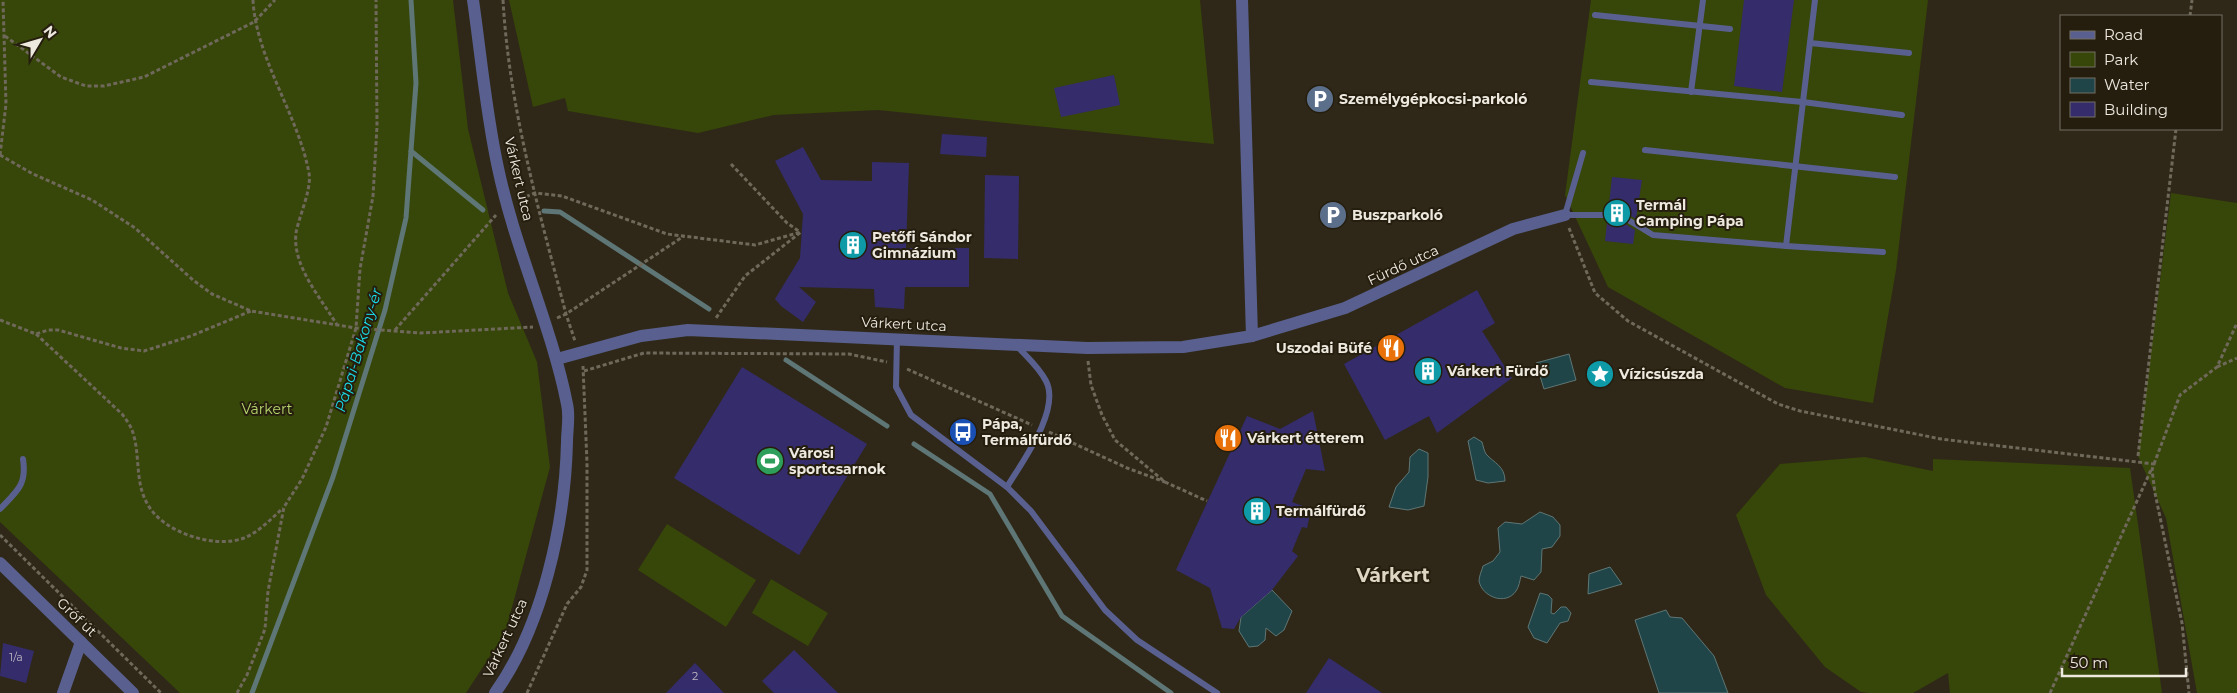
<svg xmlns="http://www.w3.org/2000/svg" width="2237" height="693" font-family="Montserrat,sans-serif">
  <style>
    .green { fill: #374609 }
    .water { fill: #204548; stroke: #5e7675 }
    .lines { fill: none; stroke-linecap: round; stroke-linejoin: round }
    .stream { stroke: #5e7675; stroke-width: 5 }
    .building { fill: #352c6c }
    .path { stroke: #6f695b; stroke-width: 3; stroke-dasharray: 4 2.5; stroke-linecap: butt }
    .lane { stroke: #59608f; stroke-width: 6 }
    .street { stroke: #59608f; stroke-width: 12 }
    .labels { text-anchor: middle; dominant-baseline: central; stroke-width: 4; stroke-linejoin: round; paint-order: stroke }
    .number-label { font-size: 11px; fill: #bfbac2 }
    .poi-label { font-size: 14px; font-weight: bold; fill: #ede9df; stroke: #251e0f; text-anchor: start }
    .street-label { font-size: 14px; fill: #ede9df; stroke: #251e0f }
    .park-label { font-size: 14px; fill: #b7d66c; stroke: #251e0f }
    .water-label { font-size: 15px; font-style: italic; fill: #19deea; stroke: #251e0f }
    .district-label { font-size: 19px; font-weight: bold; fill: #ded6c2; stroke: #251e0f }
  </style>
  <rect width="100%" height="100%" fill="#2f2818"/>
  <g class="green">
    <polygon points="0,0 453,0 468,129 508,293 537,362 550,467 505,633 466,693 180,693 0,522"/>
    <polygon points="509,0 1200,0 1214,144 878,110 774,115 698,133 568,111 565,98 533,107"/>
    <polygon points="1591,0 1928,0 1896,270 1873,403 1785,388 1608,287 1565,195"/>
    <polygon points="2171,193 2237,203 2237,693 2197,693 2166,518 2138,456"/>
    <polygon points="1865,457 1933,471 1933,459 2130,468 2162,693 1950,693 1948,673 1913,693 1869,693 1861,692 1825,667 1766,595 1736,515 1780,464"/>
    <polygon points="667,524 756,580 726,627 638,570"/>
    <polygon points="771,579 828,613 808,646 752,613"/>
  </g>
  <g class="water">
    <polygon points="1569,354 1576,380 1544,389 1536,363"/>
    <path d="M1474 437 1482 442C1483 445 1484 451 1486 454 1494 463 1505 466 1505 481L1488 483 1476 480 1468 441Z"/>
    <polygon points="1419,449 1428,453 1428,477 1424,506 1408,510 1389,507 1396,487 1409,472 1410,457"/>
    <path d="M1540 512 1553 517 1560 525V536L1552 547 1542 549 1541 572 1534 580 1521 576C1520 580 1519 587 1516 591 1506 606 1482 597 1479 581 1479 576 1482 570 1483 566L1493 561 1500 552 1498 528 1505 522 1522 524Z"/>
    <polygon points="1610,567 1622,584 1588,594 1589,574"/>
    <polygon points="1272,590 1292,611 1284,630 1276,636 1266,628 1265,640 1258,646 1249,647 1239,631 1241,617"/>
    <polygon points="1540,593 1548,595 1552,599 1551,613 1554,614 1561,607 1566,607 1571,613 1568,621 1560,623 1547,643 1534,638 1528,627"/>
    <polygon points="1666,610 1670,617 1682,618 1714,656 1728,693 1659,693 1635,620"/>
  </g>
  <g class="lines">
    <g class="stream">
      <polyline points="411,151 483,210"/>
      <polyline points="544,211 560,212 709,309"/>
      <polyline points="786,360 887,426"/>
      <polyline points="914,444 990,494 1062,616 1171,693"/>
      <polyline points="252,693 333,477 385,310 406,218 416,83 411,0"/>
    </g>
  </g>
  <g class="building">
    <polygon points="1744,0 1794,0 1782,92 1734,86"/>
    <polygon points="1114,75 1120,105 1061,117 1054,88"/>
    <polygon points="942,134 987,137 986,157 940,154"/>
    <polygon points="803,147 821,180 872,181 872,162 909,163 906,248 969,248 969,287 905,287 904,309 875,307 874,289 799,287 816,302 803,322 781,306 775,299 800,258 803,214 775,161"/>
    <polygon points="985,175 1019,176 1018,259 984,258"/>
    <polygon points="1612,177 1642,180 1636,219 1626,213 1620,217 1622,222 1635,230 1633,244 1605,241"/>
    <polygon points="1477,290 1495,323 1482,331 1512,378 1437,433 1429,416 1385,440 1344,364"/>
    <polygon points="742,367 867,444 799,555 674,478"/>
    <polygon points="1313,411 1325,471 1306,469 1292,502 1311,509 1307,528 1302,527 1292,551 1298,556 1272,590 1241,617 1234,629 1222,628 1210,588 1176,570 1247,416 1280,429"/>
    <polygon points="3,643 34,651 26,683 0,676"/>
    <polygon points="794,650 838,693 774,693 762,681"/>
    <polygon points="1329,658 1382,693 1306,693"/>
    <polygon points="695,663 724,693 666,693"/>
  </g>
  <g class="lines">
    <g class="path">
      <path d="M253 0C256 59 298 114 309 173 312 189 299 216 296 233 292 266 321 298 337 325"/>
      <path d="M503 0C509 107 539 211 566 314L575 341"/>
      <polyline points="2190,16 2192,0"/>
      <polyline points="5,36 61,77 86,86 104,86 144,77 254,22 275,0"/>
      <polyline points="0,155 33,174 92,200 135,228 193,280 212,294 251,311 356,328 421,333 533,327"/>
      <polyline points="0,155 6,104 3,0"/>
      <polyline points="731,164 787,223 800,232"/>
      <polyline points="520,199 535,193 562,196 667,234 755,245 801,232 745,276 716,318"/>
      <polyline points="1569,228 1595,293 1628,321 1778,404 1800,411 1941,439 2154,464 2152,470 2155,493 2182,623 2189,693"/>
      <polyline points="557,318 566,314 684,236"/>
      <polyline points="0,320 36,334 48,330 58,330 121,348 144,351 191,336 251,311"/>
      <polyline points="395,330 496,215"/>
      <path d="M36 334 122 414C126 419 130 425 132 430 141 454 134 482 148 505 164 533 215 549 244 538 259 532 271 519 283 508"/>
      <polyline points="1088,361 1091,385 1102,415 1115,440 1165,482 1207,501"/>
      <polyline points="2217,367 2237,358"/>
      <polyline points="907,369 1032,425"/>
      <polyline points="584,371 644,353 849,354 887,362"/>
      <polyline points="1049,432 1127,468 1165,482"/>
      <polyline points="2138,456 2176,129"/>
      <polyline points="2154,464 2180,395 2217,367 2237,323"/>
      <polyline points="0,535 161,693"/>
      <polyline points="237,693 247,675 265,629 268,591 284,507 302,479 326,427 356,328 360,269 373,196 377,126 376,0"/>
      <polyline points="527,693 567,604 581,587 587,570 587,463 583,366"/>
      <polyline points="2050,693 2151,470"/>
    </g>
    <g class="lane">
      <polyline points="1595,15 1730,29"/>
      <polyline points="1810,43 1909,53"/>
      <polyline points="1591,82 1803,102 1902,115"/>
      <polyline points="1691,92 1703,0"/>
      <polyline points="1645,150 1895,177"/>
      <polyline points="1583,153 1565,215 1603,215"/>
      <polyline points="1625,218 1653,235 1786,246 1815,0"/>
      <polyline points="1786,246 1883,252"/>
      <polyline points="897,338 896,387 911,415 1007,487 1031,511 1105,610 1137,640 1217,693"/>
      <path d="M1007 487C1022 462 1061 410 1046 381 1039 367 1026 356 1016 345"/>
      <path d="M0 509C17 491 27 485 23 459"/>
    </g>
    <g class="street">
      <path d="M473 0C481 56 486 113 498 168 515 249 551 324 567 404 570 416 567 430 567 442 565 523 543 626 495 693"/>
      <polyline points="1242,0 1252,336"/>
      <polyline points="557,359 641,336 688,330 1087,348 1183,347 1252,336 1345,308 1513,229 1565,215"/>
      <polyline points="0,563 133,693"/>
      <polyline points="63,693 81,642"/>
    </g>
  </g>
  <defs>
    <symbol id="parking-disc" viewBox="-11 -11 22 22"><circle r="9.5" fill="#5c6f8a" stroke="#251e0f"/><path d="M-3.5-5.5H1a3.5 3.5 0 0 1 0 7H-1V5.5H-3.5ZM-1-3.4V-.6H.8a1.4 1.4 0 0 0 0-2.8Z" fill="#fff"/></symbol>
    <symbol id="building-disc" viewBox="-11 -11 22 22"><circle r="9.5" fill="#0f9aa8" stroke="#251e0f"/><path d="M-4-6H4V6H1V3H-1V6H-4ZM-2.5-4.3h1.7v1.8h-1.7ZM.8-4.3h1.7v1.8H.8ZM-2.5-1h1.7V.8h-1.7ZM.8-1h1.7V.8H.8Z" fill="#fff"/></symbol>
    <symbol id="restaurant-disc" viewBox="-11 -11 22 22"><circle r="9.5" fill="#e8710a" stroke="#251e0f"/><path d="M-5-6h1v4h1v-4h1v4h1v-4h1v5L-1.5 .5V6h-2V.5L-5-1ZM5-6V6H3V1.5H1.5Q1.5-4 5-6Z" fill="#fff"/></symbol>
    <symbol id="sight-disc" viewBox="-11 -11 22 22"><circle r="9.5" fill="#0f9aa8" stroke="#251e0f"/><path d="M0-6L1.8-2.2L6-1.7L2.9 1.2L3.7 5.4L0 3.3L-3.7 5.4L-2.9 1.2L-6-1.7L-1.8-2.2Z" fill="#fff"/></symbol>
    <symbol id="bus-disc" viewBox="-11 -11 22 22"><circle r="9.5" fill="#1a4fb4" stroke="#251e0f"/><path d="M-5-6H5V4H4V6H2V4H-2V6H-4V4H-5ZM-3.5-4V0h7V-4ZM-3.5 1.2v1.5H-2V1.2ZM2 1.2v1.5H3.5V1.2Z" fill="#fff"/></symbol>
    <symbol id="stadium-disc" viewBox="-11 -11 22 22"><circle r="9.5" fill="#2e9e5b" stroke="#251e0f"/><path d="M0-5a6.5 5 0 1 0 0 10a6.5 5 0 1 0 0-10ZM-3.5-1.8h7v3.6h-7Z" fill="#fff"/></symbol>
  </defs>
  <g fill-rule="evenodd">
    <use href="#parking-disc" x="1304" y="83" width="32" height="32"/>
    <use href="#building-disc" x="1601" y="197" width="32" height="32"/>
    <use href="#parking-disc" x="1317" y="199" width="32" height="32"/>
    <use href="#building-disc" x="837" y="229" width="32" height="32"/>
    <use href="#restaurant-disc" x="1375" y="332" width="32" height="32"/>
    <use href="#building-disc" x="1412" y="355" width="32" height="32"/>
    <use href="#sight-disc" x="1584" y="358" width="32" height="32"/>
    <use href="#bus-disc" x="947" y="416" width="32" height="32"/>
    <use href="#restaurant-disc" x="1212" y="422" width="32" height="32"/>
    <use href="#stadium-disc" x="754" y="445" width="32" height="32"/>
    <use href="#building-disc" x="1241" y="495" width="32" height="32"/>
  </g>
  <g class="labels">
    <g class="number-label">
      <text x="16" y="657">1/a</text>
      <text x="695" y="676">2</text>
    </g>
    <g class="poi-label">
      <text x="1339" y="99">Személygépkocsi-parkoló</text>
      <text x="1636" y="205">Termál<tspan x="1636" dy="16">Camping Pápa</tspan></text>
      <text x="1352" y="215">Buszparkoló</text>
      <text x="872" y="237">Petőfi Sándor<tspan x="872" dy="16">Gimnázium</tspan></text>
      <text x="1372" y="348" text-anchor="end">Uszodai Büfé</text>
      <text x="1447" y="371">Várkert Fürdő</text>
      <text x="1619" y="374">Vízicsúszda</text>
      <text x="982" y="424">Pápa,<tspan x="982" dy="16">Termálfürdő</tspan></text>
      <text x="1247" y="438">Várkert étterem</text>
      <text x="789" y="453">Városi<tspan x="789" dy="16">sportcsarnok</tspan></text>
      <text x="1276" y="511">Termálfürdő</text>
    </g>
    <g class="street-label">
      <text transform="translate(519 179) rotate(77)">Várkert utca</text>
      <text transform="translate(1403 265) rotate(-25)">Fürdő utca</text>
      <text transform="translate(904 324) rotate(3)">Várkert utca</text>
      <text transform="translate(77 617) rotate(44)">Gróf út</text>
      <text transform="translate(505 638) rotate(-65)">Várkert utca</text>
    </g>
    <g class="park-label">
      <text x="267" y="409">Várkert</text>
    </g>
    <g class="water-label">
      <text transform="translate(358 350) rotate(-73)">Pápai-Bakony-ér</text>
    </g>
    <g class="district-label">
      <text x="1393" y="575">Várkert</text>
    </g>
  </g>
  <rect x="2060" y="15" width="162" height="115" fill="#251e0f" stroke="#756f62"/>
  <rect x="2070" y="31" width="25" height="8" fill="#59608f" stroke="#756f62"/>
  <text x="2104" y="40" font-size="15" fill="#ede9df">Road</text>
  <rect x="2070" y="52" width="25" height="15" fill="#374609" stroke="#756f62"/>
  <text x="2104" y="65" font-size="15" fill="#ede9df">Park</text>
  <rect x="2070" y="78" width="25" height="15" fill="#204548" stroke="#756f62"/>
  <text x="2104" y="90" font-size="15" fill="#ede9df">Water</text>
  <rect x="2070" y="102" width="25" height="15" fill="#352c6c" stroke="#756f62"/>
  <text x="2104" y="115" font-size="15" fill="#ede9df">Building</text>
  <g transform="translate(40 40) rotate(52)" stroke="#251e0f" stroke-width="4" paint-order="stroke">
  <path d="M0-4L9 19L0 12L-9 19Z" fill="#ede9df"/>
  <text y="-8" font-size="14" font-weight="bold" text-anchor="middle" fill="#ede9df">N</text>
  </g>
  <path d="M2062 668v8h124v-8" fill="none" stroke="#ede9df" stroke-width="2.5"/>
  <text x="2070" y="668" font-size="15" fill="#ede9df" stroke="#251e0f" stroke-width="4" paint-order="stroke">50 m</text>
</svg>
